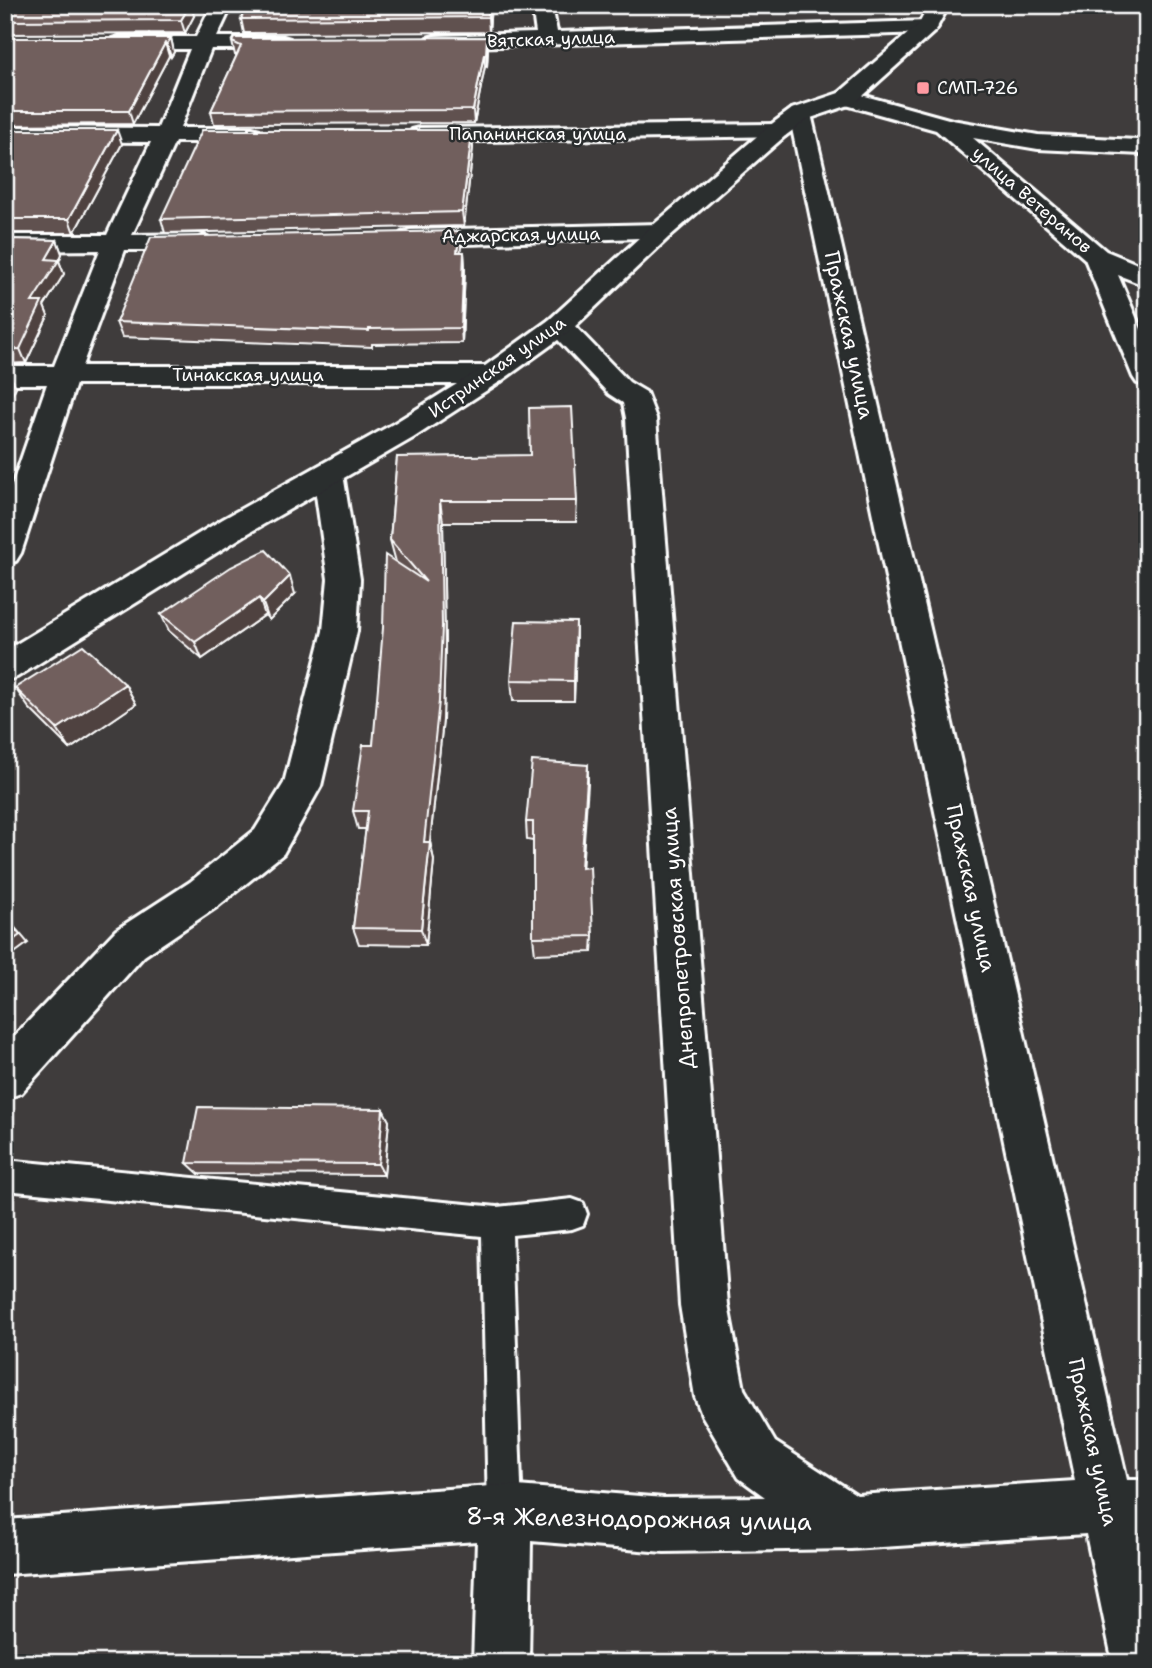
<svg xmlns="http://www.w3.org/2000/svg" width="1152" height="1668" font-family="'Shantell Sans',sans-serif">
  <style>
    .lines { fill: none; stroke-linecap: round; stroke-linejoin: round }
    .lane-casing { stroke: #fff; stroke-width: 6 }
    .street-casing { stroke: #fff; stroke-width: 6 }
    .secondary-casing { stroke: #fff; stroke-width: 6 }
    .lane { fill: #2a2d2e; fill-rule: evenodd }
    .street { fill: #2a2d2e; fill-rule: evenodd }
    .secondary { fill: #2a2d2e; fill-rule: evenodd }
    .wall { fill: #615150; stroke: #fff; stroke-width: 2 }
    .shaded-wall { fill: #4f4241; stroke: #fff; stroke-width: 2 }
    .building { fill: #715e5d; stroke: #fff; stroke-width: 2 }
    .poi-dot { fill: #ff9aa2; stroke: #2a2d2e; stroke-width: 2.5 }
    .labels { text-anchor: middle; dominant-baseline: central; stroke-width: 5; stroke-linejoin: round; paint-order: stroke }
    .far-street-label { font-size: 18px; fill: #fff; stroke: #2a2d2e }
    .far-poi-label { font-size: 18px; fill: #fff; stroke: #2a2d2e; text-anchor: start }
    .street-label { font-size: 21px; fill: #fff; stroke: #2a2d2e }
    .near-street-label { font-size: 24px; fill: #fff; stroke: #2a2d2e }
  </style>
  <rect width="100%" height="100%" fill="#3f3c3c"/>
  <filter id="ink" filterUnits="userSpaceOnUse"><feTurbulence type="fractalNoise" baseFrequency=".0143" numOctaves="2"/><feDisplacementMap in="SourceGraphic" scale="14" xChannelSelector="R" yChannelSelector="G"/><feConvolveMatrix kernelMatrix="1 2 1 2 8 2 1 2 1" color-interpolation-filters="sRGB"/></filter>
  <g filter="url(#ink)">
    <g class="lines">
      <defs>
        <polygon id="lane" points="5,1160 497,1207 572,1199 583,1203 587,1214 583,1225 572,1229 512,1235 522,1512 517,1524 505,1529 493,1524 488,1512 482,1236 5,1190"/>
        <g id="street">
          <polygon points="212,5 232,5 217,37 283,37 290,39 294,43 290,47 283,49 211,49 180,128 252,128 260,130 264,135 260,140 252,142 175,142 132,235 199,234 208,237 212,242 208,247 199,250 125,250 82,366 491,366 501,369 505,375 501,381 491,384 76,384 21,553 16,561 5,564 5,506 47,384 5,384 5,366 54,366 100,250 5,251 5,235 107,235 151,142 5,141 5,127 158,128 190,49 119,49 112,47 108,43 112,39 119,37 196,37"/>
          <polygon points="532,5 552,5 557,32 928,21 935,23 938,27 935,31 928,33 434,48 427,46 423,42 427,38 434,36 536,33"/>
          <polygon points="847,91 952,120 1038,135 1137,140 1147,136 1147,153 1142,154 1038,149 973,138 1106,251 1147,268 1147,286 1118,275 1147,343 1147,386 1137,383 1133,377 1085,259 936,130 839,103 836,98 839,93"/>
          <polygon points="800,107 808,109 811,114 1127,1480 1147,1480 1147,1534 1139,1533 1147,1565 1147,1663 1113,1663 1086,1534 851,1549 664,1552 531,1541 529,1663 473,1663 477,1541 5,1574 5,1520 505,1485 664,1498 765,1497 739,1478 702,1415 695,1397 680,1305 626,418 623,403 609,394 545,326 549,320 559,318 569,320 629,382 646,392 656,418 728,1305 744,1389 775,1442 857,1495 1075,1481 789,114 792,109"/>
          <polygon points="777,124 785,126 788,131 785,136 420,142 412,140 408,135 412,130 420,128"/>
          <polygon points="660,224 669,227 673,232 669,237 410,246 401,243 397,238 401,233 410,230"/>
          <polygon points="328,464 339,467 343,474 360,579 357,631 321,786 283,854 218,906 144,956 21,1093 5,1099 5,1046 116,930 190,882 255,830 284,783 323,631 328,579 313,474 317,467"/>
        </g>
        <polygon id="secondary" points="929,5 949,5 935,31 855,103 808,119 785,136 669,237 569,332 501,381 413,438 245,535 17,677 5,681 5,651 223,519 393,424 481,369 549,320 651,227 769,126 792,109 839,93 919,24"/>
      </defs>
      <use href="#lane" class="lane-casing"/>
      <use href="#street" class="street-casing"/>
      <use href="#secondary" class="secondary-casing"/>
      <use href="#lane" class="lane"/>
      <use href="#street" class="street"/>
      <use href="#secondary" class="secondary"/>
    </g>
    <g class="wall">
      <polygon points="5,5 194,16 185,33 5,34"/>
      <polygon points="491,5 489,32 244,33 241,19"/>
      <polygon points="487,37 488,50 487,67 485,66 474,123 214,124 211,111 237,55 235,55 232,42"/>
      <polygon points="5,38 171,38 174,52 171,57 169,56 133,124 5,125"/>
      <polygon points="5,130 122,144 74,233 5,233"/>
      <polygon points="469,130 473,147 464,226 165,233 161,219"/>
      <polygon points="460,231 460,252 464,252 465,268 462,343 372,344 372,347 122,337 116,322"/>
      <polygon points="5,239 57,240 62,254 59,261 64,274 44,306 48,316 26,363 5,364"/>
      <polygon points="397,457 577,501 576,522 443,522 445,646 443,720 430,842 434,860 426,945 359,944 353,928 366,829 358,829 353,811 373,745 396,562 390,540"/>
      <polygon points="295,594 269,620 265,615 202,659 169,631 161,614"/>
      <polygon points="576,643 574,701 513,701 511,680"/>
      <polygon points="125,684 136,704 70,749 29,708 15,688"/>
      <polygon points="588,765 582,868 593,936 592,952 535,954 533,937 533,841 527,840 526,822"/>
      <polygon points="389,1121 384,1175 199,1174 187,1163"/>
    </g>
    <g class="shaded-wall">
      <polygon points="190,5 191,5 194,16 185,33 181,20"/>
      <polygon points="489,5 491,5 489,32 488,17"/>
      <polygon points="487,37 488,50 487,67 486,54"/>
      <polygon points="171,38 174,52 171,57 167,44"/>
      <polygon points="165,43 169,56 133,124 129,111"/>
      <polygon points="484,54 485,66 474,123 473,110"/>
      <polygon points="117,130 122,144 74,233 69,219"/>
      <polygon points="472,134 473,147 464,226 462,212"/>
      <polygon points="460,231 461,247 459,267 457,252"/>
      <polygon points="57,240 62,254 59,261 64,274 44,306 48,316 26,363 20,349 32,302 46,259"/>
      <polygon points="464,252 465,268 462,343 461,328"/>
      <polygon points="9,373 16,387 5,409 5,380"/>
      <polygon points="440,501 443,522 445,646 443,720 428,860 424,842"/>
      <polygon points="290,576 295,594 269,620 263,603"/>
      <polygon points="259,598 265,615 202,659 195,642"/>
      <polygon points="576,622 576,643 574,701 574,681"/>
      <polygon points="125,684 136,704 70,749 57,729"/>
      <polygon points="588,765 588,784 581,885 581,868"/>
      <polygon points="430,842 434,860 426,945 421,929"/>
      <polygon points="5,916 28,943 5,960"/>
      <polygon points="383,1109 389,1121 384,1175 378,1164"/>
    </g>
    <g class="building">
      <polygon points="5,5 190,5 181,20 5,21"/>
      <polygon points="247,5 489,5 488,17 241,19"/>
      <polygon points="487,37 486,54 484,54 473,110 211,111 241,46 232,42 234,38"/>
      <polygon points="5,38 171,38 167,44 165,43 129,111 5,111"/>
      <polygon points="5,130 117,130 69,219 5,219"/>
      <polygon points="202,130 469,130 469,134 472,134 462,212 161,219"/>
      <polygon points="460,231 457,252 464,252 461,328 369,329 369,331 116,322 151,237"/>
      <polygon points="5,239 57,240 46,259 59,260 32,302 42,302 20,349 5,350"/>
      <polygon points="572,407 577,501 440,501 442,626 439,701 424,842 430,842 421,929 353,928 368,811 353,811 363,745 373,745 383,628 385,555 426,582 390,540 397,457 530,455 529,408"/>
      <polygon points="266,550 290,576 263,603 259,598 195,642 161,614 231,567"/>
      <polygon points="516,621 576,622 574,681 511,680"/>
      <polygon points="83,645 125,684 57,729 15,688"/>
      <polygon points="532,761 588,765 581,868 590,867 593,936 533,937 533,822 526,822"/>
      <polygon points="5,917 20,935 5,946"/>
      <polygon points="198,1107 383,1109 378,1164 187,1163"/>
    </g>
  </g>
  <rect class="poi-dot" x="916" y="81" width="14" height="14" rx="3.5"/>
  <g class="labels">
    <g class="far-street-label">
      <text transform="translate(551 39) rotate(-2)">Вятская улица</text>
      <text x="538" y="134">Папанинская улица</text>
      <text transform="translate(1032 200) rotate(41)">улица Ветеранов</text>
      <text transform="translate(521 235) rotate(-1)">Аджарская улица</text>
      <text transform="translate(497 367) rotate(-35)">Истринская улица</text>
      <text x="248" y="375">Тинакская улица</text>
    </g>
    <g class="far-poi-label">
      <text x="937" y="88">СМП-726</text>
    </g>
    <g class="street-label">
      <text transform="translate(849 335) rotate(78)">Пражская улица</text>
      <text transform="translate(971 888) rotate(78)">Пражская улица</text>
      <text transform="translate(678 938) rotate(-94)">Днепропетровская улица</text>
      <text transform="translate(1093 1442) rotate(78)">Пражская улица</text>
    </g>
    <g class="near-street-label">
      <text transform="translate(639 1519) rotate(1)">8-я Железнодорожная улица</text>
    </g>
  </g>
  <rect width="1152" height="1668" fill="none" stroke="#2a2d2e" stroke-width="28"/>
  <rect x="14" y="14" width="1124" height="1640" fill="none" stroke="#fff" stroke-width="2.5" filter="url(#ink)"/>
</svg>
